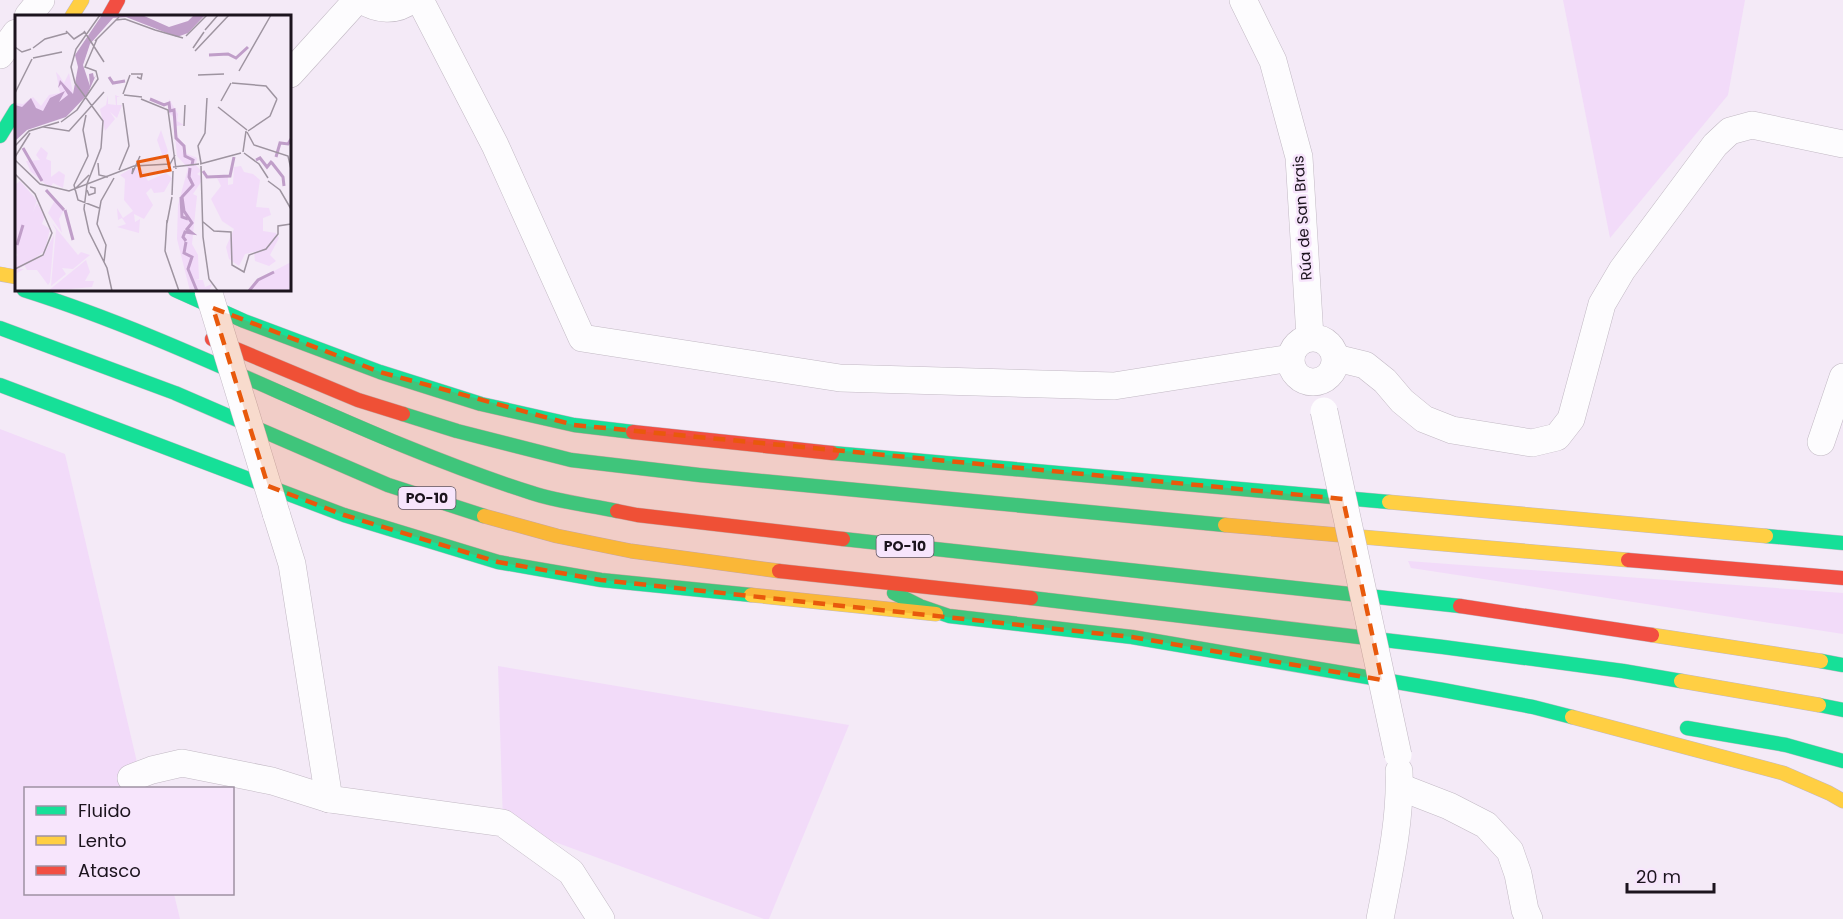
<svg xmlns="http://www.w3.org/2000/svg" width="1843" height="919" font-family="Poppins,sans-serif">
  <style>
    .green { fill: #f2dbf9 }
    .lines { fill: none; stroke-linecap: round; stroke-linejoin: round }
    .street-casing { stroke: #c2b9c4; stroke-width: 28 }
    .fast-casing { stroke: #c2b9c4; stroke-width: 15 }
    .slow-casing { stroke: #c2b9c4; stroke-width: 15 }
    .jam-casing { stroke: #c2b9c4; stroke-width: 15 }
    .street { stroke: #fdfcfe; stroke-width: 27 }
    .fast { stroke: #16e098; stroke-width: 14 }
    .slow { stroke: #ffcf43; stroke-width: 14 }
    .jam { stroke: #f24e42; stroke-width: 14 }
    .street-bridge-casing { stroke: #c2b9c4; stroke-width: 28; stroke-linecap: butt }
    .street-bridge { stroke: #fdfcfe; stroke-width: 27 }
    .marked { fill: #e8590c; fill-opacity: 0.2; stroke: #e8590c; stroke-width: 4.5; stroke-dasharray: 12 8; stroke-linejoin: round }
    .labels { text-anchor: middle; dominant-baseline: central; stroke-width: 5; stroke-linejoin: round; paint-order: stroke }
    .shield { fill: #f7e5fc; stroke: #5e5361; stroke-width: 1.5 }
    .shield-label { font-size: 14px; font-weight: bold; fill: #1c141e }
    .street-label { font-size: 15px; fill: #1c141e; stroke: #f7e5fc }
    .inset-river { fill: none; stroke: #c09ec9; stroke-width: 3 }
    .inset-road { fill: none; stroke: #9e94a0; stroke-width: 1.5 }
    .view { fill: #e8590c; fill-opacity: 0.15; stroke: #e8590c; stroke-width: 3 }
    .inset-edge { fill: none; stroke: #1c141e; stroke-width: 3 }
  </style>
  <rect width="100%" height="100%" fill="#f4eaf7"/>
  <g class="green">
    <polygon points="1563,0 1745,0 1728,95 1610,238"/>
    <polygon points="0,429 65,454 143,788 26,788 26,894 174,894 180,919 0,919"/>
    <polygon points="1408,561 1843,593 1843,634 1411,568"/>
    <polygon points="498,666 849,725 769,919 764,919 503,823"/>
  </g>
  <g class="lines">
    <defs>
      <g id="street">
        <path d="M362 0C377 10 396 12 411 0"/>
        <polyline points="420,0 495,145 582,338 840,378 1114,386 1291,358"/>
        <polyline points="1243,0 1273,61 1299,157 1310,337"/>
        <polyline points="28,16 41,0"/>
        <polyline points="0,55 16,33"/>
        <polyline points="290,74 357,0"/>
        <circle cx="1313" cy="360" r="22"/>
        <polyline points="1336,358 1365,365 1385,381 1402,401 1424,419 1452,430 1532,443 1557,437 1571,419 1602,304 1622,270 1715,145 1730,131 1752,125 1843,144"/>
        <polyline points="1821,442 1843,377"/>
        <polyline points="276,513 292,564 329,799 503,823 571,872 601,919"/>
        <polyline points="131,778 152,770 182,763 272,781 329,799"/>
        <polyline points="1400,787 1449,806 1486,825 1510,851 1518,874 1525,910 1529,919"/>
        <path d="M1380 919C1389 872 1401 820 1399 771"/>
      </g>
      <g id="fast">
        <polyline points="0,136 16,110"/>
        <path d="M24 290C198 345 358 438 532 493 559 502 589 505 617 511"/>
        <polyline points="175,290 244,321 380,372 481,404 574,425 633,432"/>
        <polyline points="0,328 175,393 388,485 484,516"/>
        <polyline points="0,385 344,515 498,562 601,580 751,595"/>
        <polyline points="403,414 457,431 571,460 699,475 1225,525"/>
        <polyline points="832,453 1389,502"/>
        <polyline points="1766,536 1843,543"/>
        <polyline points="843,539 1460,606"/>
        <polyline points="894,593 920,606 949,616 1132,637 1443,690 1533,707 1572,717"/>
        <polyline points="1031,598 1443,647 1623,671 1681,681"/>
        <polyline points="1821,661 1843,665"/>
        <polyline points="1819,705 1843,710"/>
        <polyline points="1687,728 1786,745 1843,761"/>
      </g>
      <g id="slow">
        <polyline points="72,16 82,0"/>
        <polyline points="0,274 16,277"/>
        <polyline points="1389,502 1766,536"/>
        <polyline points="484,516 557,536 631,551 779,571"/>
        <polyline points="1225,525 1628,560"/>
        <polyline points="751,595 936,614"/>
        <polyline points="1652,635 1821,661"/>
        <polyline points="1681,681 1819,705"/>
        <polyline points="1572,717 1783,773 1829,793 1843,801"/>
      </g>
      <g id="jam">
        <polyline points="109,16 118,0"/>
        <polyline points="212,339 358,400 403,414"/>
        <polyline points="633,432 832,453"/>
        <polyline points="617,511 637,515 843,539"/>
        <polyline points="1628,560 1843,578"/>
        <polyline points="779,571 1031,598"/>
        <polyline points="1460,606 1652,635"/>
      </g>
    </defs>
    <use href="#street" class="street-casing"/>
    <use href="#fast" class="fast-casing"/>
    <use href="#slow" class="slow-casing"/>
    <use href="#jam" class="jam-casing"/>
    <use href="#street" class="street"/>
    <use href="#fast" class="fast"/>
    <use href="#slow" class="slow"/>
    <use href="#jam" class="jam"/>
    <defs>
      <g id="street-bridge">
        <polyline points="208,290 276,513"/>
        <polyline points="1324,411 1398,755"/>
      </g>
    </defs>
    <use href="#street-bridge" class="street-bridge-casing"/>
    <use href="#street-bridge" class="street-bridge"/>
  </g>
  <path class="marked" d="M213 308 380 372 574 425 1343 499 1382 680 1132 637 601 580 498 562 344 515 268 486Z"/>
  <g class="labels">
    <g class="shield">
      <rect x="398.5" y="487" width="57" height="22" rx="4.5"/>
      <rect x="876.5" y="535" width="57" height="22" rx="4.5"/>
    </g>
    <g class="shield-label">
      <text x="427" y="498">PO-10</text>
      <text x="905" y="546">PO-10</text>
    </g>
    <g class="street-label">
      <text transform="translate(1302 218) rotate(-94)">Rúa de San Brais</text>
    </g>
  </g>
  <g transform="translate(15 15)">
    <rect width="276" height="276" fill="#f4eaf7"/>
    <path d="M41 57 44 60 49 68 54 58 59 83 0 109V88L8 89 18 82 26 91 34 80 45 78ZM93 80V89L101 90 100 80 105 82H102V90H107L102 103 95 97 100 104 90 116 85 94 91 90ZM154 84 163 99 162 106 169 110 161 111 160 116 168 130 167 137 170 133V138L182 143 181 150 186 156 182 159 187 162 186 167 178 179 182 181 177 229 183 240 184 264 180 265H188L190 272 197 269 194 276H175L162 224 163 190 173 153 162 141 159 108 160 103 154 98ZM146 115 153 136 149 145 142 125ZM26 132 33 138 31 144 36 146V162L44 156 50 160 48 173 38 168 36 172 30 169 16 157 11 146 25 145 21 140ZM226 151 229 157 238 159 245 165 241 192 254 193 256 200 248 203V216L261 218 264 223 255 240 261 246 254 251 240 246 239 237 230 239 224 251 214 244 211 232 219 214 207 206 196 184 206 171 202 163 213 161V170L218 169 219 152ZM117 153H126L133 166 151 158 157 163 149 177 139 178 136 173 131 178 138 190 129 204 119 199 120 207 125 204 124 218 102 212 111 209 107 203 103 205 102 193 108 203 118 196 109 185 110 164 105 160ZM5 166 22 185 18 197 22 188 30 201 27 209 35 214 30 236 4 254H9L2 258 0 276V242L3 240 0 237V170ZM40 185 49 195 44 204 47 218 33 198ZM37 208 63 240 66 237 75 240 58 254 47 253 51 259 36 271 41 215ZM39 220 35 267 33 270 22 255H12L9 250 28 241ZM71 245 75 257 70 266H79L77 272 33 276ZM276 247V276H234L244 264Z" fill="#f2dbf9"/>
    <path d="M87 0H127L154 12 173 6 179 0H190L173 18 162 22 111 2 98 3 75 29 68 50 75 71 74 59 78 58 79 63 81 60 72 80 51 102 12 115 0 126V90L7 92 16 83 21 93 28 96 35 83 50 76 44 87 53 80 46 69 43 73 45 65 58 79 63 52 60 40Z" fill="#c09ec9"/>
    <path class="inset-river" d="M194 40 213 39 221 43 233 32M94 62 98 68 110 66M135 84 149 90 154 88 155 96 159 95 161 123 169 131 170 141 178 145 177 150M8 133 27 166M261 142 265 128 273 129 276 124M241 145 245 143 252 152 257 146M257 148 268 162 269 171M188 156 192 162 215 161 219 142M31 175 49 195M166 182 167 202 173 204M50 195 58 225M171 226 168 222 170 217 177 218 172 214 177 208 169 196 167 182 178 170 174 162 175 153M171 227 169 238 177 242 173 254 182 276M2 230 8 210M234 276 243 265 259 257"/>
    <path class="inset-road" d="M85 0 61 34 56 52 60 68 88 106 86 133 72 169 69 194 74 217 92 253 97 276M101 5 110 4 140 15M140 15 168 23M190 15 203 0M51 16 59 24 70 17M69 16 89 47M171 21 192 0M80 26 104 2M0 32 7 37 16 34M18 33 30 24 52 18M178 33 189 17M180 36 214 0M18 43 47 37M224 56 256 0M116 59H127L126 64 122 62M183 60 209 59M217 68 251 71 262 84M0 78 17 44M108 79 115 60M109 80 127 82M126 84 153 95 161 154M206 86 216 68M203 92 232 115M71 100 68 115 73 141 59 170 63 185 84 193M46 107 62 95 83 64 81 56 70 52 82 24M169 111 170 90M29 112 54 116 89 77M233 116 255 101 262 84M232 117 239 130 273 141 276 154M0 131 14 116 44 107M228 137 231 116M229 138 244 149 253 163M0 142 15 118M0 145 25 169 54 176 119 151 155 149 160 140M83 148 84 160 93 162M186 148 183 131 190 118 192 83M185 149 226 138M186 151 188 222 194 264 203 276M158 152 184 149M118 153 117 159 125 141M104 155 114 131 108 88M0 159 20 179 37 218 28 240 0 254M253 166 265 175 276 194M59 175 74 160M72 175 74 180 80 178V173L75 172M157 180 158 156M152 205 150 236 164 276M187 206 199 216 216 217 217 250 229 257 234 240 251 234 263 219V211L276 209M152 208 157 182M89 247 91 230 82 209 86 186 99 163"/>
    <path class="view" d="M152 141 155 155 126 161 123 147Z"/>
    <rect width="276" height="276" class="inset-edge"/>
  </g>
  <rect x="24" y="787" width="210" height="108" fill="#f7e5fc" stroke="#9f91a3" stroke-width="1.5"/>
  <rect x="36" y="806" width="30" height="9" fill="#16e098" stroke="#9f91a3" stroke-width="1.5"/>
  <text x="78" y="817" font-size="18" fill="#1c141e">Fluido</text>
  <rect x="36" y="836" width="30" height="9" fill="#ffcf43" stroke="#9f91a3" stroke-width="1.5"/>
  <text x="78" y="847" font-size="18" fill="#1c141e">Lento</text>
  <rect x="36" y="866" width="30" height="9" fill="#f24e42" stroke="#9f91a3" stroke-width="1.5"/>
  <text x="78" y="877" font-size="18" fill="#1c141e">Atasco</text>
  <path d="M1627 883v9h87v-9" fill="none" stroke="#1c141e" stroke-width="3"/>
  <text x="1636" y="883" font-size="18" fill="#1c141e" stroke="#f7e5fc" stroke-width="4.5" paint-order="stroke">20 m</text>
</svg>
